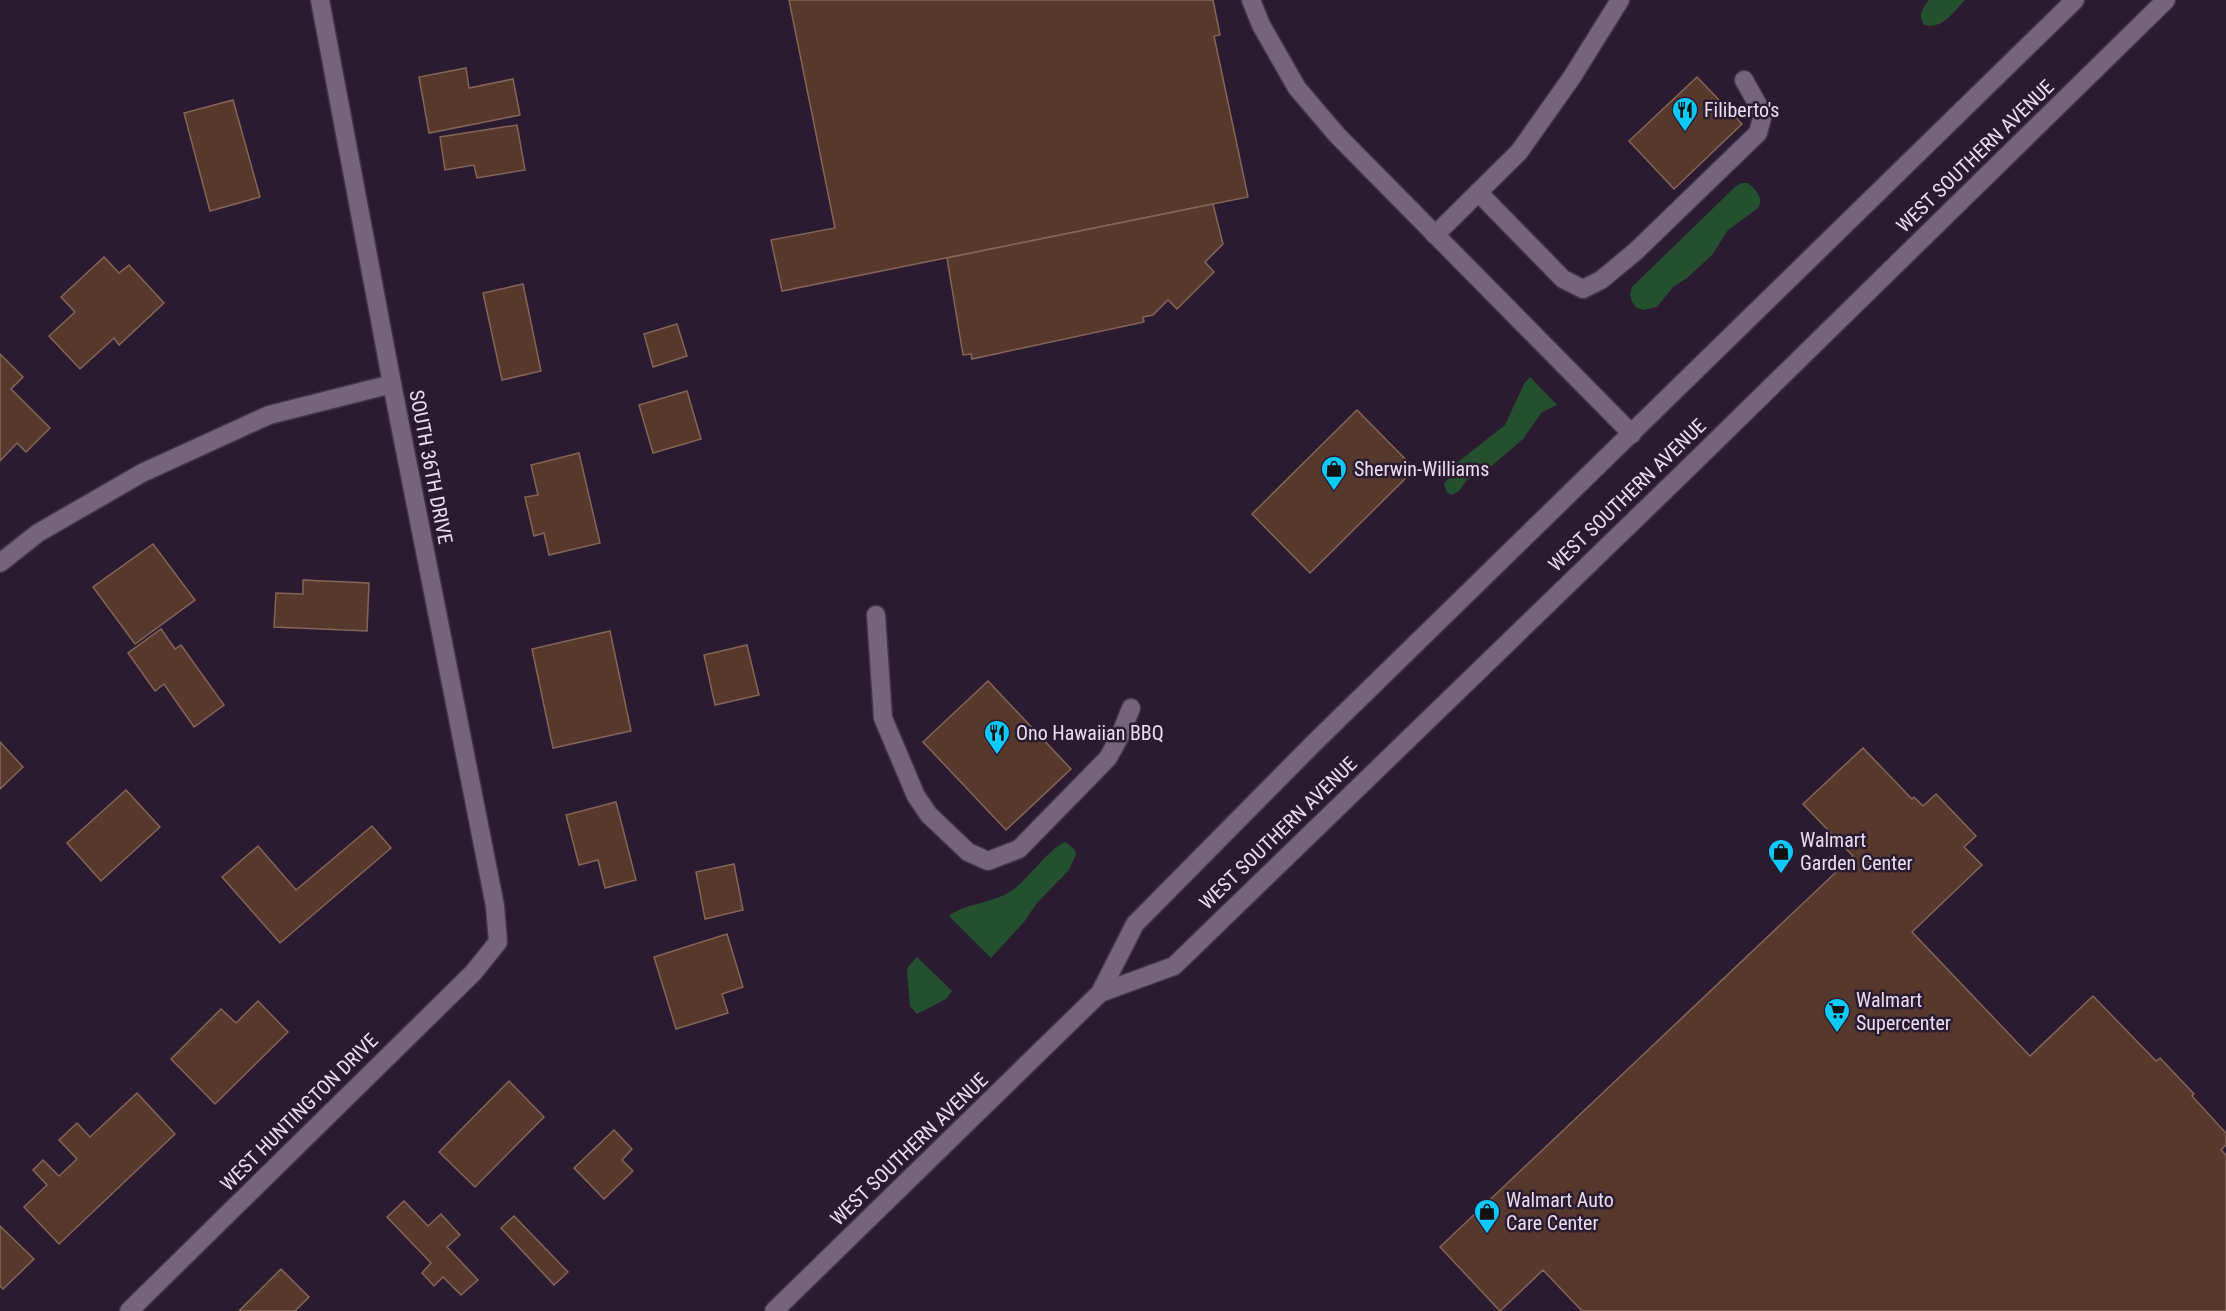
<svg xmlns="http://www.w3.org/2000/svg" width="2226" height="1311" font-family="'Roboto Condensed',sans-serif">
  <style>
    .green { fill: #255030 }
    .building { fill: #56392c; stroke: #856557; stroke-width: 1.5 }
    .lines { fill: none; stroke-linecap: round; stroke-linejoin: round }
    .lane-casing { stroke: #423547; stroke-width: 21 }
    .street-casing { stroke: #423547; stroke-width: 21 }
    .secondary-casing { stroke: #423547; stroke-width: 21 }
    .lane { stroke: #76637d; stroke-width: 18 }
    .street { stroke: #76637d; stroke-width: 18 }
    .secondary { stroke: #76637d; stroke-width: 18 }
    .labels { text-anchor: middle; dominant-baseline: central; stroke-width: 5; stroke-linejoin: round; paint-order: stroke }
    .poi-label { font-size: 20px; fill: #eadfee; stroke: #2b1b31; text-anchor: start }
    .street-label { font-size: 20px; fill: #eadfee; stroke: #2b1b31 }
  </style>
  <rect width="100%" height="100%" fill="#2b1b31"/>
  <g class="green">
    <path d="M1929 0H1965C1952 13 1944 29 1924 25 1918 15 1922 8 1929 0Z"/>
    <path d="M1742 183H1748C1756 190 1764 198 1758 208L1728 230 1712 255 1687 278 1673 287 1657 307 1643 310 1637 308 1632 302 1630 294 1632 287 1736 186Z"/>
    <polygon points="1530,377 1557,405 1542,412 1523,439 1488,469 1466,481 1459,491 1452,495 1447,493 1444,484 1448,479 1453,466 1505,425 1524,384"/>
    <path d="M1066 842 1075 850 1076 854 1069 870 1037 903 1024 922 991 958 949 916C967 902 995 904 1014 889 1028 879 1051 846 1066 842Z"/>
    <polygon points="917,957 952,991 946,999 917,1014 910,1006 907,972 908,967"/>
  </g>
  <g class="building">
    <polygon points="789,0 1213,0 1220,35 1214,36 1248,197 782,291 771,240 835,228"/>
    <polygon points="466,68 469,88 513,79 520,115 429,133 419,77"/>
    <polygon points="1697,77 1742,124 1674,189 1629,141"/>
    <polygon points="233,100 260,197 210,211 184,113"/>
    <polygon points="517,125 525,170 477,178 474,165 445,170 440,137"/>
    <polygon points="1213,204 1223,244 1205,262 1214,272 1177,309 1168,300 1153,315 1143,317 1144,322 972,359 971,354 963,355 947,258"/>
    <polygon points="104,257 119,273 129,265 164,303 119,345 114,338 80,369 49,336 75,312 61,297"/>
    <polygon points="523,284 541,371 502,380 483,293"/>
    <polygon points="677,324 687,356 653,367 644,334"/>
    <polygon points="0,354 23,377 11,389 50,428 26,452 17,443 0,461"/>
    <polygon points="687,391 701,439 653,453 639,405"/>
    <polygon points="1357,410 1415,469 1310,573 1252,514"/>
    <polygon points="579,453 600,543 549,555 544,533 534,536 525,497 538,495 531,465"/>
    <polygon points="153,544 195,600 135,644 93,587"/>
    <polygon points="303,580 369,583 367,631 274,627 276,593 303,594"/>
    <polygon points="161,629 175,649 181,645 224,705 194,727 164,684 155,691 128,653"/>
    <polygon points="610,631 631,731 553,748 532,649"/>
    <polygon points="747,645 759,695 715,705 704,655"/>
    <polygon points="988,681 1071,769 1006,830 923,742"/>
    <polygon points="0,742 23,767 0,789"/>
    <polygon points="1863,748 1912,799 1914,797 1923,806 1936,794 1976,836 1964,847 1982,865 1912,932 2030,1056 2093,996 2156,1061 2160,1058 2194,1094 2192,1096 2226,1133 2226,1145 2221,1150 2226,1155 2226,1311 1582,1311 1543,1270 1500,1311 1440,1247 1853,856 1803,804"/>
    <polygon points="126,790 160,827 101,881 67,843"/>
    <polygon points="616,802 636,880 605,888 598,860 579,865 566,815"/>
    <polygon points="372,826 391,848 280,943 222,877 258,846 296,890"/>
    <polygon points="734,864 743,910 705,919 696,872"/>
    <polygon points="727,934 743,987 722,994 728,1013 676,1029 654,957"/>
    <polygon points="258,1001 288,1032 215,1104 171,1059 221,1009 236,1023"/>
    <polygon points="509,1081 544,1117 475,1187 439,1152"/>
    <polygon points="137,1093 175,1134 59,1244 24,1207 47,1185 33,1170 43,1160 59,1176 77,1159 59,1140 77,1123 90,1137"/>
    <polygon points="614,1130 632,1149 622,1160 633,1171 604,1199 574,1168"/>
    <polygon points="404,1201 428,1226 441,1214 460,1235 447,1247 478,1280 461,1295 443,1277 434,1286 422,1273 431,1263 387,1217"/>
    <polygon points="514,1216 568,1272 554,1285 501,1228"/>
    <polygon points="0,1226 34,1259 3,1289 0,1286"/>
    <polygon points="281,1269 309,1297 295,1311 239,1311"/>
  </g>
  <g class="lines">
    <defs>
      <g id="lane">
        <polyline points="1251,0 1261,25 1297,88 1337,135 1632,434"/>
        <polyline points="1478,192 1563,279 1583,289 1601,280 1636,251 1758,133 1763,114 1744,80"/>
        <polyline points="1435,235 1519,152 1572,77 1620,0"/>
        <polyline points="876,615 883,718 916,796 929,815 968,852 988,861 1019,849 1108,758 1120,736 1131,708"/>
      </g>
      <g id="street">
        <polyline points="0,563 38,533 142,473 269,415 392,384"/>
        <polyline points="129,1311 473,973 498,942 495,906 392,384 320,0"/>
      </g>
      <g id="secondary">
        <polyline points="1100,993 1174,966 1681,475 2166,0"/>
        <polyline points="774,1311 1100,993 1135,924 1315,742 2075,0"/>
      </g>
    </defs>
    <use href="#lane" class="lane-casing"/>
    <use href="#street" class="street-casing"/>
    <use href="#secondary" class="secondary-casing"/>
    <use href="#lane" class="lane"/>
    <use href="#street" class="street"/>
    <use href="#secondary" class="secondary"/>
  </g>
  <defs>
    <symbol id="restaurant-pin" viewBox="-11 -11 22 30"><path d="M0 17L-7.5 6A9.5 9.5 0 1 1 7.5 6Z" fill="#0bcafa" stroke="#2b1b31"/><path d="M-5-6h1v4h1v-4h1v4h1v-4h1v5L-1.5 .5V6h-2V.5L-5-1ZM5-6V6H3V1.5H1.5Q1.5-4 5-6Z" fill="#111"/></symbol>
    <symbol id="shop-pin" viewBox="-11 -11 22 30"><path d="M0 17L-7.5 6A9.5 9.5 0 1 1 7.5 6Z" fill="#0bcafa" stroke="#2b1b31"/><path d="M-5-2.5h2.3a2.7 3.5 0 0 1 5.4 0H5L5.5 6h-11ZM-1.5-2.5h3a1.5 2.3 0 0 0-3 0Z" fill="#111"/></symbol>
    <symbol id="supermarket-pin" viewBox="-11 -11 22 30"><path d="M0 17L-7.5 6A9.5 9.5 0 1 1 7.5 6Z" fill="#0bcafa" stroke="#2b1b31"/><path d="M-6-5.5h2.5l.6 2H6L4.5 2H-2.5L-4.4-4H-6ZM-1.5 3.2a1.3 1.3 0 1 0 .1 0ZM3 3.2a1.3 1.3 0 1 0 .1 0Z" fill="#111"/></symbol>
  </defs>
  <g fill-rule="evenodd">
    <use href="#restaurant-pin" x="1670" y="95" width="30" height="40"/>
    <use href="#shop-pin" x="1319" y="454" width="30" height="40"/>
    <use href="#restaurant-pin" x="982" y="718" width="30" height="40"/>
    <use href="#shop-pin" x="1766" y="837" width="30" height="40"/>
    <use href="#supermarket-pin" x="1822" y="996" width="30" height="40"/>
    <use href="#shop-pin" x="1472" y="1197" width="30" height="40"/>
  </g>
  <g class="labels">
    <g class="poi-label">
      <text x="1704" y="110">Filiberto's</text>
      <text x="1354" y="469">Sherwin-Williams</text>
      <text x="1016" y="733">Ono Hawaiian BBQ</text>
      <text x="1800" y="840">Walmart<tspan x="1800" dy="23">Garden Center</tspan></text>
      <text x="1856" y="1000">Walmart<tspan x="1856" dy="23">Supercenter</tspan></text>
      <text x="1506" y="1200">Walmart Auto<tspan x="1506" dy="23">Care Center</tspan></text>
    </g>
    <g class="street-label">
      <text transform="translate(1975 156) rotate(-44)">WEST SOUTHERN AVENUE</text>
      <text transform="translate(431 467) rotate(79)">SOUTH 36TH DRIVE</text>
      <text transform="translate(1627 495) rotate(-44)">WEST SOUTHERN AVENUE</text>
      <text transform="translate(1278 833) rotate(-44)">WEST SOUTHERN AVENUE</text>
      <text transform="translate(299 1112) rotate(-45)">WEST HUNTINGTON DRIVE</text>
      <text transform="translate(909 1149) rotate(-44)">WEST SOUTHERN AVENUE</text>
    </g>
  </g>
</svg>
